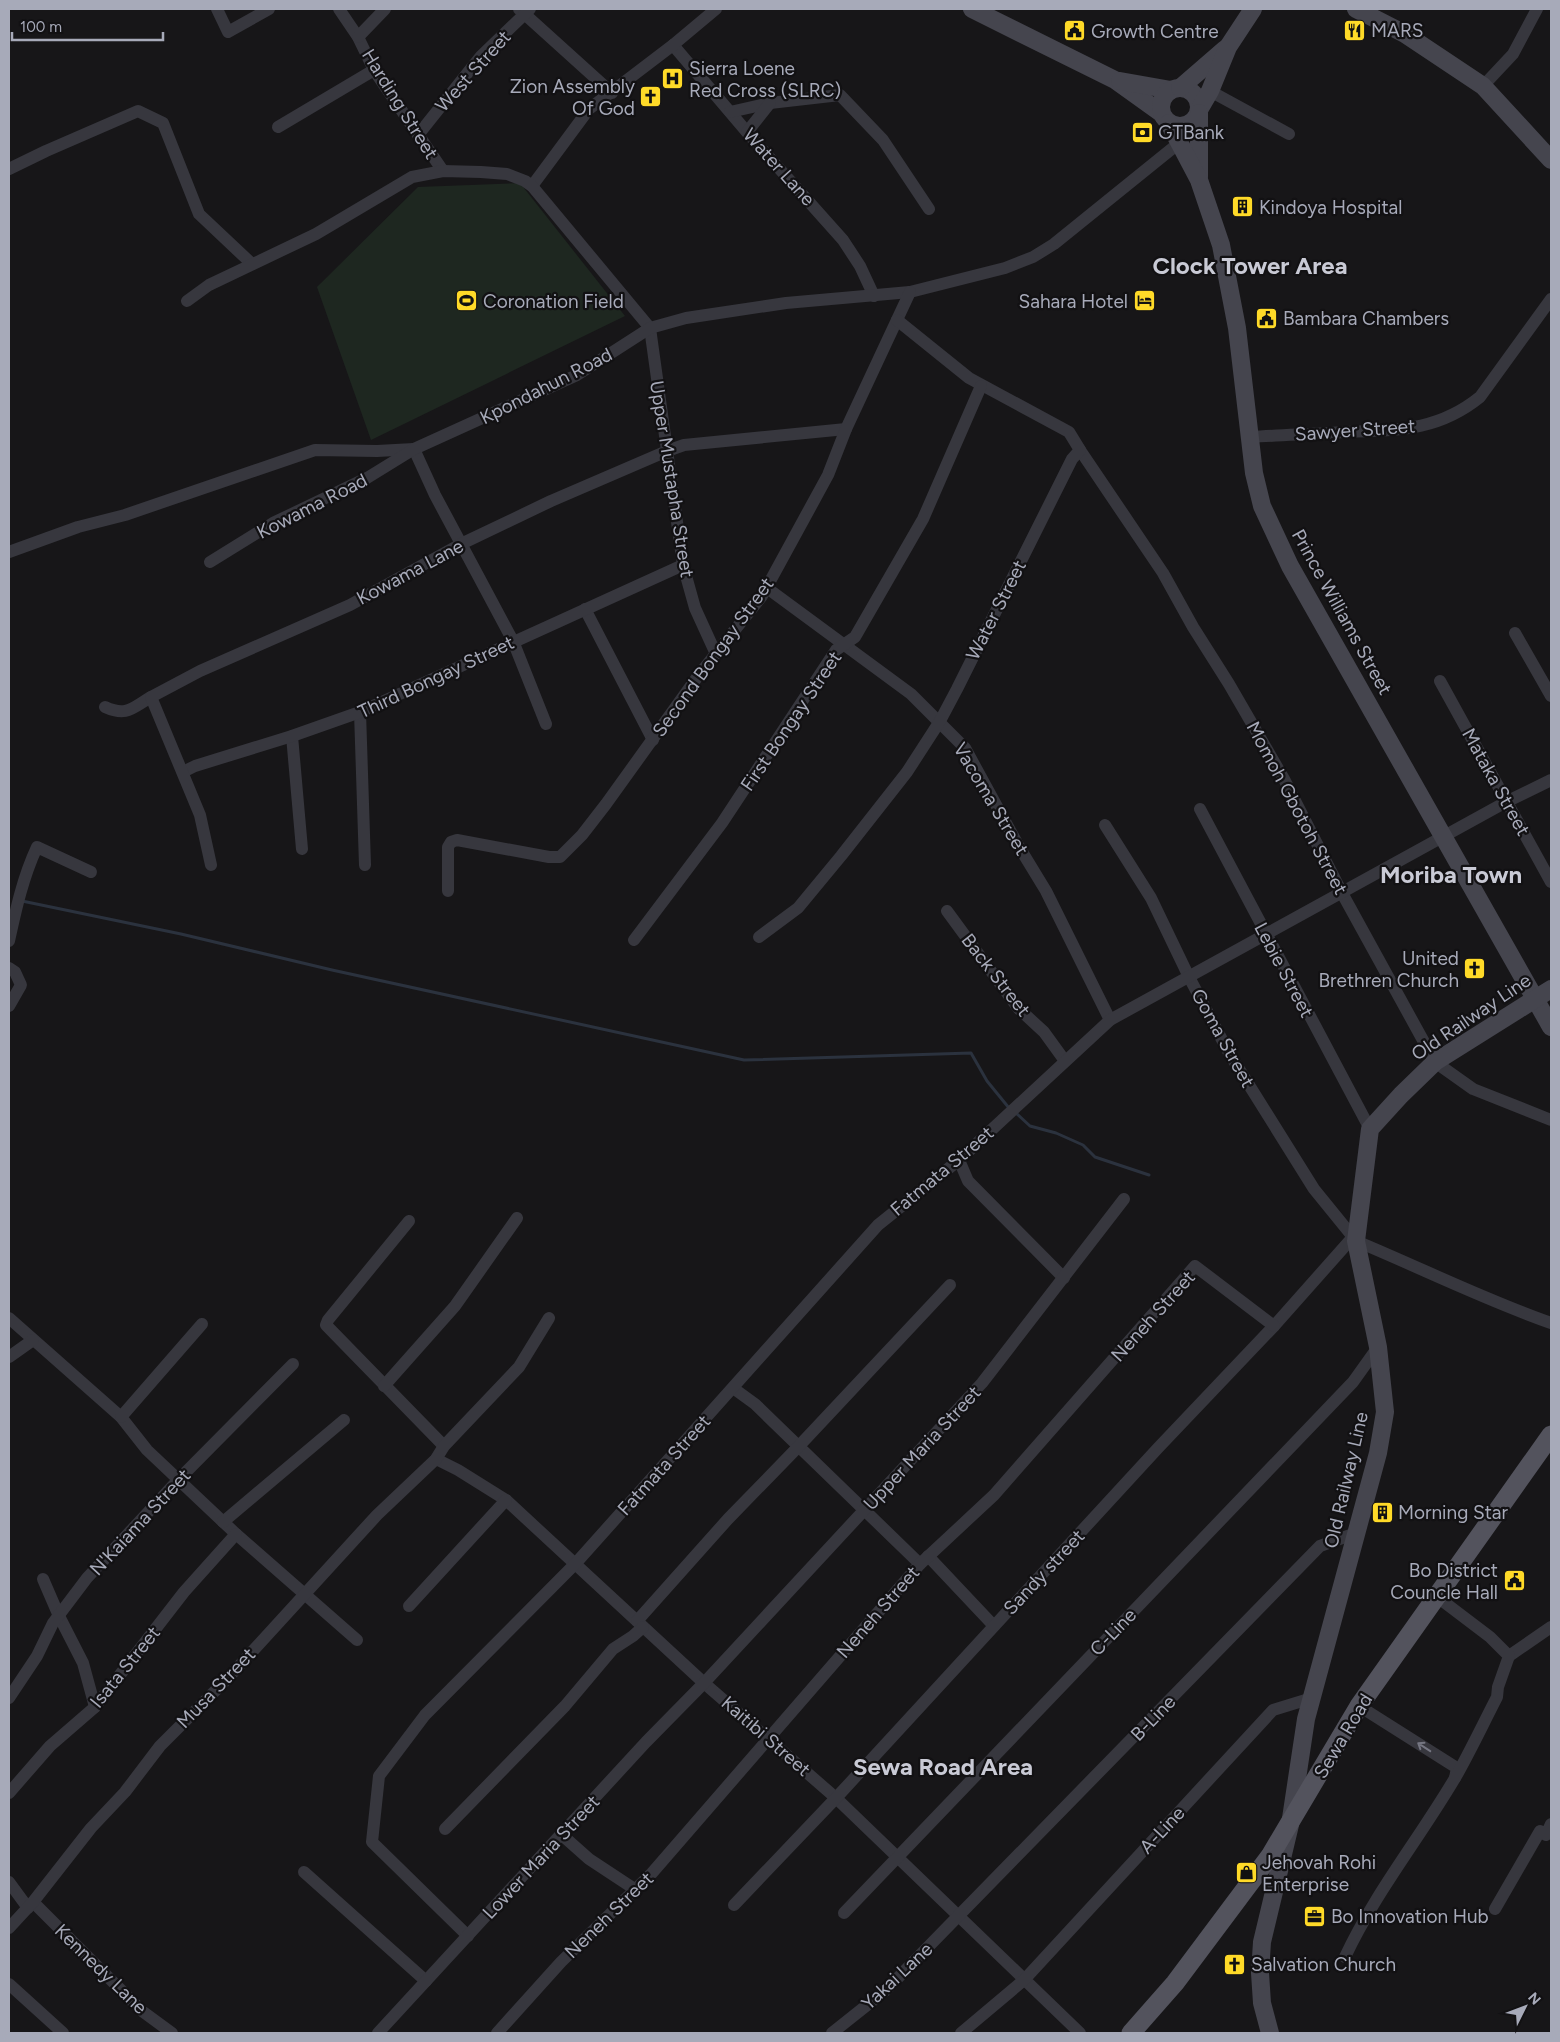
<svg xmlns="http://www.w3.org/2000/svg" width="1560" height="2042" font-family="Figtree,sans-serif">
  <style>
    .green { fill: #1e2720 }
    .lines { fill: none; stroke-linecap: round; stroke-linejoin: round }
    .stream { stroke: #2b323e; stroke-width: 3 }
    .street { stroke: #37373e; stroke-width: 12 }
    .secondary { stroke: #45454e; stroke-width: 18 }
    .primary { stroke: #53535d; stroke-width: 19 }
    .oneway { stroke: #757682 }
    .labels { text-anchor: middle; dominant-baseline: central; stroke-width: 4.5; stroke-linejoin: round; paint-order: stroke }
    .poi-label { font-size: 19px; fill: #a7aab9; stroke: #121113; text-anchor: start }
    .street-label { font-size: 19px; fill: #a7aab9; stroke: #121113 }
    .district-label { font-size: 24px; font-weight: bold; fill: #c9cad5; stroke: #121113 }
  </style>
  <rect width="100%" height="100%" fill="#171618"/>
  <polygon class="green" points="520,183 625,316 371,440 317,287 418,187"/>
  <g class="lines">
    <g class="stream">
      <polyline points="22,901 181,934 332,970 744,1060 971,1053 987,1081 1009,1108"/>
      <polyline points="1016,1113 1030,1126 1056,1133 1083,1145 1095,1157 1149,1175"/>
    </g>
    <g class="street">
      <polyline points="217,9 228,32 269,9"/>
      <polyline points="339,9 358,37 374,70 443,171"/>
      <polyline points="519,9 612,93"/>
      <polyline points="358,37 385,9"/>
      <polyline points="673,45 752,138 843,240 860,266 874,296"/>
      <polyline points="1483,86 1513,54 1537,9"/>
      <polyline points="1210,91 1289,134"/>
      <polyline points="730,112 770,103 840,95 883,140 929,209"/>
      <polyline points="278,127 374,70"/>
      <polyline points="747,132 770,103"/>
      <polyline points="418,135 481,56 530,9"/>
      <polyline points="9,169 46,151 138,111 163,123 199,214 252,264"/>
      <polyline points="532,186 589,109 673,45 716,9"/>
      <polyline points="187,301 209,285 316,234 412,177 443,171 481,172 507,174 525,181 532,186 650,328"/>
      <polyline points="650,328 683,565 695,608 716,654"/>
      <path d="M1251 437C1283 435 1315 434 1346 432 1398 430 1438 431 1480 397L1551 299"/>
      <polyline points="414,449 435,495 513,641 546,724"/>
      <polyline points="1080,450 1163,573 1193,627 1229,684 1284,779 1342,893 1435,1062 1473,1089 1551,1120"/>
      <polyline points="9,552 78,527 125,515 315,450 377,451 414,449"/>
      <polyline points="210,562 273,523 367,478 414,449 577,375 650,328 686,318 786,303 910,292 1005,268 1033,257 1054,244 1179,143"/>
      <polyline points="767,588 911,694 965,748 1018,845 1046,891 1110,1020"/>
      <polyline points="585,609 653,740"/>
      <polyline points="1515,633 1551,696"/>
      <polyline points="1440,681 1551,882"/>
      <path d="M105 707C127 717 132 708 151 697"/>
      <polyline points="360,712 365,865"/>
      <polyline points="292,736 302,849"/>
      <polyline points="183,772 195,766 292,736 360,712 683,565"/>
      <polyline points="1200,809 1370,1129"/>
      <path d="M1105 825 1151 898 1189 977 1229 1053 1314 1189 1353 1237 1356 1241C1421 1268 1485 1300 1551 1323"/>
      <polyline points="211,865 200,815 151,697 200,671 350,605 461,544 551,501 667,451 684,445 846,429"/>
      <polyline points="448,891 448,847 451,842 457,840 549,857 560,857 582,835 606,804 698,676 762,596 828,475 846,429 910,292"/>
      <polyline points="947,911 1018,1008 1044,1032 1065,1061"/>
      <polyline points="759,937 798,908 841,856 907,772 940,721 957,689 1072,459 1080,450 1069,432 969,378 897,320"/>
      <polyline points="634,940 722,823 836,650 855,637 923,519 981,386"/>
      <path d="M9 941C16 909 23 877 37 847L91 872"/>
      <polyline points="9,968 15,972 21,985 9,1006"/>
      <polyline points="959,1160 968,1181 1064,1278"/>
      <polyline points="409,1221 328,1320 326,1325 444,1446"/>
      <polyline points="9,1318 121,1417 147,1450 236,1534 357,1640"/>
      <polyline points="9,1357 33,1340"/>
      <polyline points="384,1386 455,1306 517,1218"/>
      <polyline points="733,1388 755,1404 920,1564"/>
      <polyline points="121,1417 202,1324"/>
      <polyline points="436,1459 458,1470 506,1500 704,1683 836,1798 1080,2033"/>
      <polyline points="223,1522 344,1420"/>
      <polyline points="928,1556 994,1626"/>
      <polyline points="43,1579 59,1616 83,1663 95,1707"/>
      <polyline points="409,1606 506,1500"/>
      <polyline points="637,1621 728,1519 799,1446 950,1285"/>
      <polyline points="1509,1656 1551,1627"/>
      <polyline points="9,1698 37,1656 53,1623 87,1578 179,1479 293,1364"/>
      <polyline points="1359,1706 1457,1768 1455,1778"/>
      <polyline points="9,1793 50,1746 95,1707 184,1592 236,1534"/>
      <polyline points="445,1829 565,1706 613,1649 633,1636 643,1627"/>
      <polyline points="562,1835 589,1859 636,1890"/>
      <polyline points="304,1872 426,1981"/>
      <polyline points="9,1882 28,1908"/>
      <polyline points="33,1902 142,2011 172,2033"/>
      <polyline points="734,1905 836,1798 1158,1448 1274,1326 1353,1237"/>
      <polyline points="1495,1909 1540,1831 1546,1835 1551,1824"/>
      <polyline points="844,1913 1353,1382 1378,1347"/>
      <polyline points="9,1928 33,1902 91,1828 125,1792 160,1746 228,1678 377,1515 436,1459 444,1446 519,1367 549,1318"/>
      <polyline points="468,1936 372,1842 379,1776 425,1715 576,1563 878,1225 959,1160 1110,1020 1506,802 1551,780"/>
      <path d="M1345 1957C1375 1893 1419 1839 1455 1778 1470 1752 1483 1724 1497 1697L1498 1687 1509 1656 1490 1637 1436 1596"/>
      <polyline points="9,1984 63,2033"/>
      <polyline points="378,2033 646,1742 704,1683 982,1383 1124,1199"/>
      <polyline points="497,2033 561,1962 652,1873 920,1564 994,1495 1195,1266 1274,1326"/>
      <polyline points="832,2033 886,1990 1320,1546 1356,1533"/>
      <polyline points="961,2033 1024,1980 1273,1710 1312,1698"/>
    </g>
    <g class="secondary">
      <polyline points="972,9 1115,80 1161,113"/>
      <polyline points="1356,9 1405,34 1483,86 1551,160"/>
      <polyline points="1120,81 1171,90"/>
      <circle cx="1180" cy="107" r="19"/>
      <polyline points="1180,88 1225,49"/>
      <polyline points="1199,110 1210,91 1228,47 1253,9"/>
      <polyline points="1199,113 1199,177"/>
      <polyline points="1169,123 1199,180 1221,245 1237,328 1254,473 1262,506 1290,566 1551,1027"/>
      <polyline points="1270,2033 1262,2003 1260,1973 1262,1942 1290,1825 1306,1719 1378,1453 1385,1412 1378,1347 1356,1241 1370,1129 1401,1095 1435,1062 1551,989"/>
    </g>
    <polyline class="primary" points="1131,2033 1175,1983 1270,1856 1359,1706 1551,1435"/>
  </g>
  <defs><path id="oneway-shaft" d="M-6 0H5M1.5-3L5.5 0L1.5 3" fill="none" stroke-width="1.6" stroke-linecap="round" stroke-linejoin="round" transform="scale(1.25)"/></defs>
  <use class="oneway" href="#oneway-shaft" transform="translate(1424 1747) rotate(-147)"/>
  <defs>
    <symbol id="restaurant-square" viewBox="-11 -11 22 22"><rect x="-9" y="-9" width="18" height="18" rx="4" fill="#ffda28" stroke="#121113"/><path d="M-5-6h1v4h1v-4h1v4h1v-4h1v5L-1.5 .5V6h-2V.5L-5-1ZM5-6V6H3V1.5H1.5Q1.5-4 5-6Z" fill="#111"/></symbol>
    <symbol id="civic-square" viewBox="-11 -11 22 22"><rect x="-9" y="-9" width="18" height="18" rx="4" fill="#ffda28" stroke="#121113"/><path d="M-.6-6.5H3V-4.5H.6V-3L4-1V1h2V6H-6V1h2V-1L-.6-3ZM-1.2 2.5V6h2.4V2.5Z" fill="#111"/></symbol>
    <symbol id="hospital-square" viewBox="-11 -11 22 22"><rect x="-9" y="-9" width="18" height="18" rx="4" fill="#ffda28" stroke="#121113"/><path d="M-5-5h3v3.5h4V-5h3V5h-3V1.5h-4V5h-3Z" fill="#111"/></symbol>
    <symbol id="church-square" viewBox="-11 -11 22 22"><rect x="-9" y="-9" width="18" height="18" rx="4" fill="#ffda28" stroke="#121113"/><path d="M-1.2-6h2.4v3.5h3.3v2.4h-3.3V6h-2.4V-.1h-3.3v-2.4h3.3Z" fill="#111"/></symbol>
    <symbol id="bank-square" viewBox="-11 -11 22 22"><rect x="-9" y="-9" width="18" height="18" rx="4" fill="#ffda28" stroke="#121113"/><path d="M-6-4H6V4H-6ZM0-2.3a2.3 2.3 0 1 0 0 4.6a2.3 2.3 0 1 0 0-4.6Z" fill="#111"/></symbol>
    <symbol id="building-square" viewBox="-11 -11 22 22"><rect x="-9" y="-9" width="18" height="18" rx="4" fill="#ffda28" stroke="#121113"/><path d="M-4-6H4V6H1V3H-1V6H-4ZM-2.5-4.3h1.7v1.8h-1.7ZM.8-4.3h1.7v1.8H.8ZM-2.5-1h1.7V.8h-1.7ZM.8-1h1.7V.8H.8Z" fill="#111"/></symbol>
    <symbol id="stadium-square" viewBox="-11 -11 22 22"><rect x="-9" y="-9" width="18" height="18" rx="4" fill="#ffda28" stroke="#121113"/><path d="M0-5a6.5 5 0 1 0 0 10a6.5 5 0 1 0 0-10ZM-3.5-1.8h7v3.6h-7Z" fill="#111"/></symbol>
    <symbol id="hotel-square" viewBox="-11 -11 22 22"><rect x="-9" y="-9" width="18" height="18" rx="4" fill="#ffda28" stroke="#121113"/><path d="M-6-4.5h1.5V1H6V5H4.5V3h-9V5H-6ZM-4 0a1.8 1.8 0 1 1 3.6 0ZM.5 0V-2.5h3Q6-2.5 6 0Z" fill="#111"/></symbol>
    <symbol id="shop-square" viewBox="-11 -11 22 22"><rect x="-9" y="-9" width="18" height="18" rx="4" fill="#ffda28" stroke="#121113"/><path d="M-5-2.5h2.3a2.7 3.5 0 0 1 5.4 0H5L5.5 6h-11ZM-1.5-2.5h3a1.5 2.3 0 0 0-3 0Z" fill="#111"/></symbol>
    <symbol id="office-square" viewBox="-11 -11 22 22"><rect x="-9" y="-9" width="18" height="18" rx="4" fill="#ffda28" stroke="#121113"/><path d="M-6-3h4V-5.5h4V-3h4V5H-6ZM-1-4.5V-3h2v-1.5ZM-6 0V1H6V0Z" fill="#111"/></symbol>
  </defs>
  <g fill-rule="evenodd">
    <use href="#restaurant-square" x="1342" y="18" width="25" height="25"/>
    <use href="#civic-square" x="1062" y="18" width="25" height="25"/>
    <use href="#hospital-square" x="660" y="66" width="25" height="25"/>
    <use href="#church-square" x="638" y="84" width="25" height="25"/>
    <use href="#bank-square" x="1130" y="120" width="25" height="25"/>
    <use href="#building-square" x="1230" y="194" width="25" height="25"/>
    <use href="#stadium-square" x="454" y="288" width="25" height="25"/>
    <use href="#hotel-square" x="1132" y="288" width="25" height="25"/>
    <use href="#civic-square" x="1254" y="306" width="25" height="25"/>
    <use href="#church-square" x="1462" y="956" width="25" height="25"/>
    <use href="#building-square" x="1370" y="1500" width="25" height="25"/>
    <use href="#civic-square" x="1502" y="1568" width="25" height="25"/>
    <use href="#shop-square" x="1234" y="1860" width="25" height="25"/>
    <use href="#office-square" x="1302" y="1904" width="25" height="25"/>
    <use href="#church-square" x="1222" y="1952" width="25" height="25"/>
  </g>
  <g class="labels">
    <g class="poi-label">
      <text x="1371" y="30">MARS</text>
      <text x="1091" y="31">Growth Centre</text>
      <text x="689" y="68">Sierra Loene<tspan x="689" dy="22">Red Cross (SLRC)</tspan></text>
      <text x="635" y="86" text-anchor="end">Zion Assembly<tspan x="635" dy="22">Of God</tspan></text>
      <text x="1158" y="132">GTBank</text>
      <text x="1259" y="207">Kindoya Hospital</text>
      <text x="483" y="301">Coronation Field</text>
      <text x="1128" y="301" text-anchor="end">Sahara Hotel</text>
      <text x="1283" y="318">Bambara Chambers</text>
      <text x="1459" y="958" text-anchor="end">United<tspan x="1459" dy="22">Brethren Church</tspan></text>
      <text x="1398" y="1512">Morning Star</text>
      <text x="1498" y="1570" text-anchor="end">Bo District<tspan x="1498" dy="22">Councle Hall</tspan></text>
      <text x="1262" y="1862">Jehovah Rohi<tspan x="1262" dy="22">Enterprise</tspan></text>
      <text x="1331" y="1916">Bo Innovation Hub</text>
      <text x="1251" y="1964">Salvation Church</text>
    </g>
    <g class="street-label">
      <text transform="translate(473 71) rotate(-48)">West Street</text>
      <text transform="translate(400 104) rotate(58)">Harding Street</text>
      <text transform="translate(779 167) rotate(48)">Water Lane</text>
      <text transform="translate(546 386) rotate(-27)">Kpondahun Road</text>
      <text transform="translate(1355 430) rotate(-4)">Sawyer Street</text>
      <text transform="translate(672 479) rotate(81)">Upper Mustapha Street</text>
      <text transform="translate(312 506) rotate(-27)">Kowama Road</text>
      <text transform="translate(410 572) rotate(-28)">Kowama Lane</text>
      <text transform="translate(996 610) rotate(-63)">Water Street</text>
      <text transform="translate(1342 612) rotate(61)">Prince Williams Street</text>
      <text transform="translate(713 657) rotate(-54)">Second Bongay Street</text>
      <text transform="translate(436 677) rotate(-25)">Third Bongay Street</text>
      <text transform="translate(791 721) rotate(-56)">First Bongay Street</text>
      <text transform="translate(1496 782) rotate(61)">Mataka Street</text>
      <text transform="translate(991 799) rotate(59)">Vacoma Street</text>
      <text transform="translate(1297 808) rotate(62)">Momoh Gbotoh Street</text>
      <text transform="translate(1284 970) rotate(62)">Lebie Street</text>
      <text transform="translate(996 975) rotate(52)">Back Street</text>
      <text transform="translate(1471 1017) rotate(-34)">Old Railway Line</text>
      <text transform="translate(1223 1038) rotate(61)">Goma Street</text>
      <text transform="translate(942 1171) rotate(-40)">Fatmata Street</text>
      <text transform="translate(1153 1316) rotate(-48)">Neneh Street</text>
      <text transform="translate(922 1448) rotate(-47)">Upper Maria Street</text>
      <text transform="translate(664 1465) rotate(-48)">Fatmata Street</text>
      <text transform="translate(1346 1480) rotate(-77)">Old Railway Line</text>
      <text transform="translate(140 1522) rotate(-47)">N'Kaiama Street</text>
      <text transform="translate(1044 1572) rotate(-47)">Sandy street</text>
      <text transform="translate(878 1612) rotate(-49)">Neneh Street</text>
      <text transform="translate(1113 1632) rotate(-46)">C-Line</text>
      <text transform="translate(125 1667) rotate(-51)">Isata Street</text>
      <text transform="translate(216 1688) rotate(-46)">Musa Street</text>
      <text transform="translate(1153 1718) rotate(-46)">B-Line</text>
      <text transform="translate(766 1736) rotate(41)">Kaitibi Street</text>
      <text transform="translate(1343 1736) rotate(-59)">Sewa Road</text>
      <text transform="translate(1162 1830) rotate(-47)">A-Line</text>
      <text transform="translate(541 1857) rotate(-47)">Lower Maria Street</text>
      <text transform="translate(609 1915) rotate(-44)">Neneh Street</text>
      <text transform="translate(101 1969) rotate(44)">Kennedy Lane</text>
      <text transform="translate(897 1976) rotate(-43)">Yakai Lane</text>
    </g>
    <g class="district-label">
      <text x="1250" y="265">Clock Tower Area</text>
      <text x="1451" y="874">Moriba Town</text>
      <text x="943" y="1766">Sewa Road Area</text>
    </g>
  </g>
  <rect width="1560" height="2042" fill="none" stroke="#a7aab9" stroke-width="20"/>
  <g transform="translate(1525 2007) rotate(48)" stroke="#121113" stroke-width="4" paint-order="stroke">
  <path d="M0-4L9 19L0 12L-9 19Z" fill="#a7aab9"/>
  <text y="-8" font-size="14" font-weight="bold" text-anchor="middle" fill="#a7aab9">N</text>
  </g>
  <path d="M12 32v8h151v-8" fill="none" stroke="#a7aab9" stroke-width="2.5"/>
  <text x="20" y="32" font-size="15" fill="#a7aab9" stroke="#121113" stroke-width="4" paint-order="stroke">100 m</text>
</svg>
